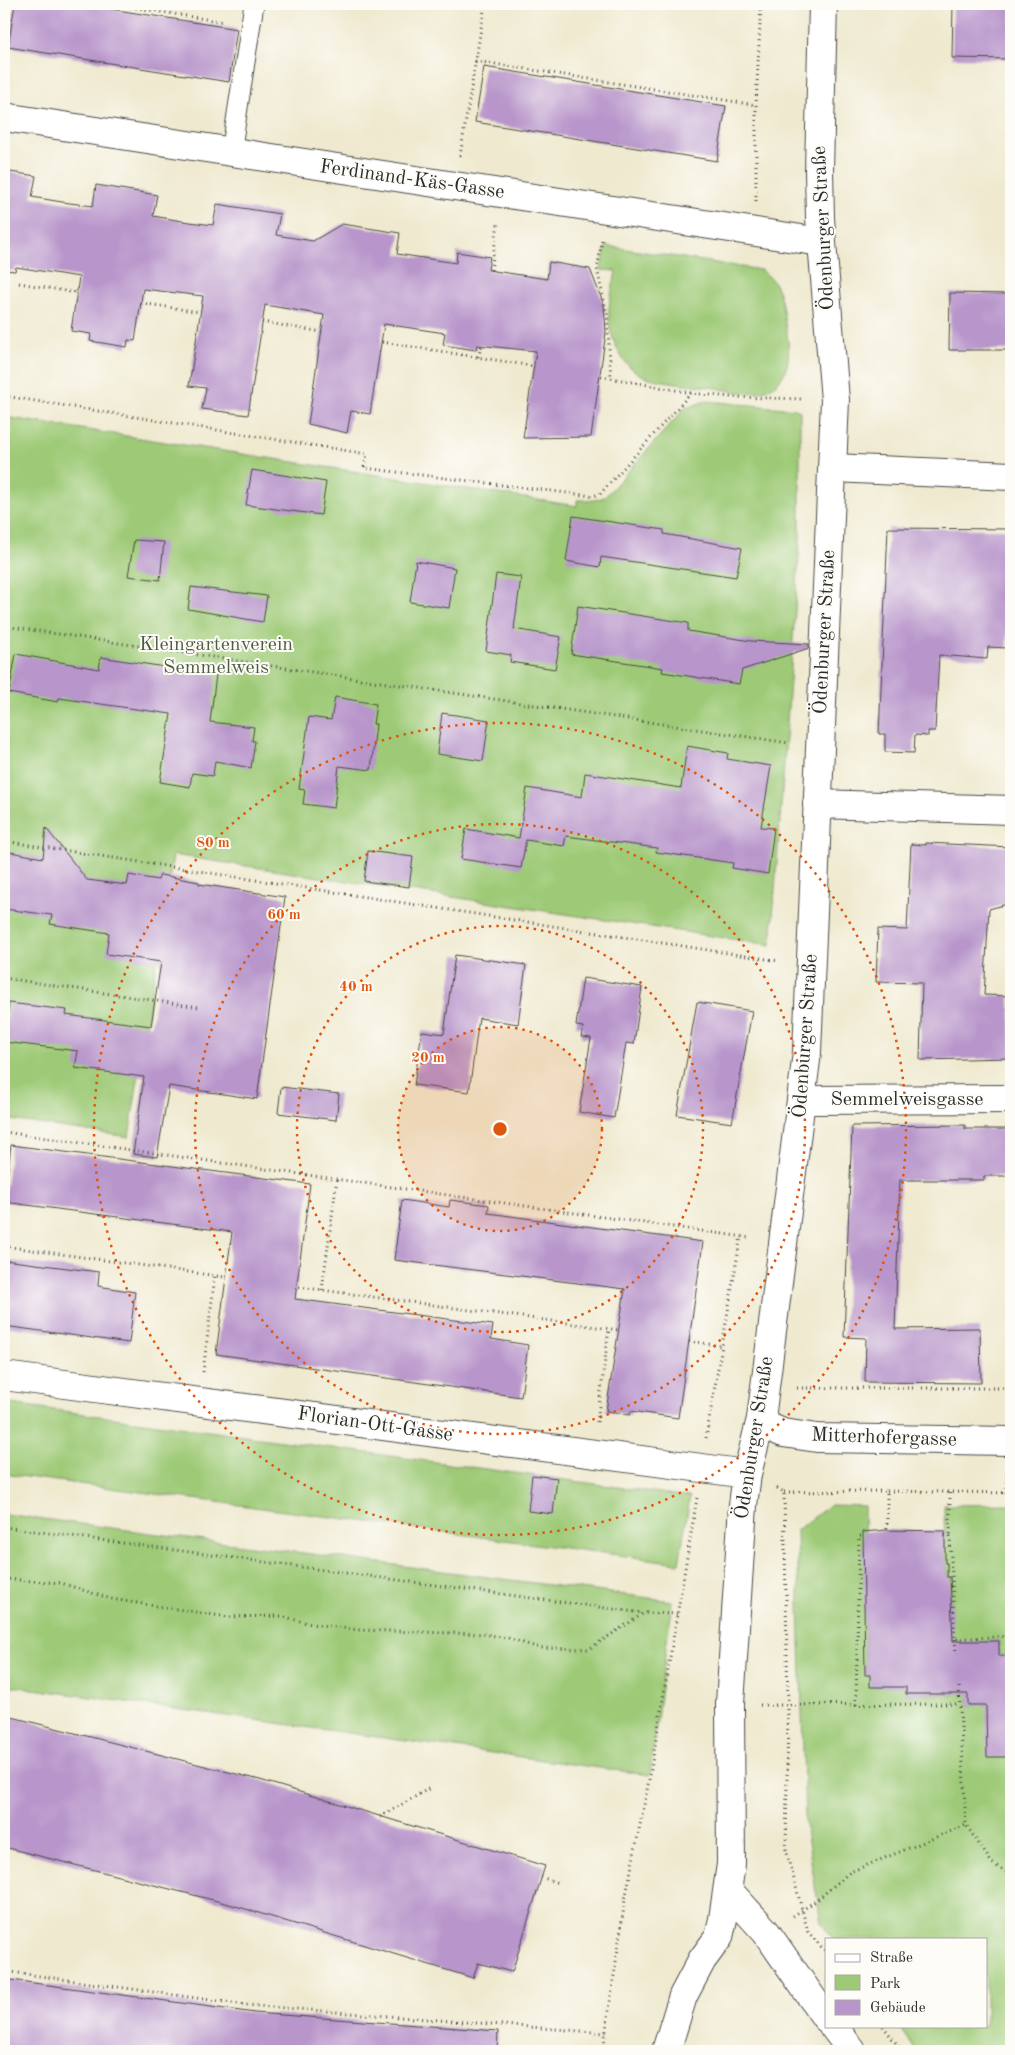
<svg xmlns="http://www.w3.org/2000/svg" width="1015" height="2055" font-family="'Old Standard TT',serif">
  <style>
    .green { fill: #9eca77; stroke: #647a51 }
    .building { fill: #b895cb }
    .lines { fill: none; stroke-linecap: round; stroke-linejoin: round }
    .service-casing { stroke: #484844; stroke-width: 21 }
    .minor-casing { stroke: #484844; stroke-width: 30 }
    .path { stroke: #484844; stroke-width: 3; stroke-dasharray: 1 4; stroke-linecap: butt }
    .service { stroke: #fff; stroke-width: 19 }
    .minor { stroke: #fff; stroke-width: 28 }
    .ring { fill: none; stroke: #df570e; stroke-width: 2.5; stroke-dasharray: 2.5 5 }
    .labels { text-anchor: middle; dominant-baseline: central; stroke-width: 4; stroke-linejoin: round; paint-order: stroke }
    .street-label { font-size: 20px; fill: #2b2b2b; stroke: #fdfcf7 }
    .park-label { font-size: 20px; fill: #4e5b42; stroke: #fdfcf7 }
    .centre { fill: #df570e; stroke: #fdfcf7; stroke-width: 2.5 }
    .ring-label { font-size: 15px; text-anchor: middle; font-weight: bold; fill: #df570e; stroke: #fdfcf7; stroke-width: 4; stroke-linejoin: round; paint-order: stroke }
  </style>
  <rect width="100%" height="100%" fill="#fdfcf7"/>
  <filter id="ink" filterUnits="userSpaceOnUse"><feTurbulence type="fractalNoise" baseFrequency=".02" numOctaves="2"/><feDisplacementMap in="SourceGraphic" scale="10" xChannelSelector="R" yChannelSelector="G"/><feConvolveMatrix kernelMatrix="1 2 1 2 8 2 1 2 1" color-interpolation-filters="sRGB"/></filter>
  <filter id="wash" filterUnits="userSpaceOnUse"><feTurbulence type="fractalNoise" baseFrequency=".0096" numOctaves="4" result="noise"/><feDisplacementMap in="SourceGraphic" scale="20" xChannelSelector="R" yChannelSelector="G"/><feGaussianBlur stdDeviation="1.12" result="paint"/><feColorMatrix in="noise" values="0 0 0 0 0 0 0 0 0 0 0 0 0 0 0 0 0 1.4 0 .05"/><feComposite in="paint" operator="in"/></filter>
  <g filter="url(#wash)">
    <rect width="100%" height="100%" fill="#efe9cf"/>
    <g class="green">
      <path d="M606 246 761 270C781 284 781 300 785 323 789 344 794 371 773 386 756 399 729 390 710 387 690 384 666 383 646 377 620 368 607 334 609 308 610 296 614 283 616 271L601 270Z"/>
      <polygon points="706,401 795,409 800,411 800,541 771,945 173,855 129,1137 4,1119 4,417 577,506 577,500 594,500 605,497 685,408"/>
      <polygon points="4,1403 690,1497 679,1563 4,1474"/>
      <polygon points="1011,1504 1011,1672 1010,1656 999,1656 999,1641 952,1642 950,1577 947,1577 947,1563 945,1563 944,1505"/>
      <polygon points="830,1505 864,1506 865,1674 906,1687 906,1694 954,1694 968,1687 968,1705 986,1705 1000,1728 1011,1728 1011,2051 916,2051 898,2026 986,2026 986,1939 833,1939 821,1923 805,1823 797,1530"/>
      <polygon points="4,1514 672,1601 650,1775 4,1685"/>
    </g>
    <g id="blocks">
      <g class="building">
        <polygon points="15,4 79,4 237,29 229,82 8,47"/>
        <polygon points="953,4 1011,4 1011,59 952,58"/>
        <polygon points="484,67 726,106 717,161 475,122"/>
        <polygon points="4,171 36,176 32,197 62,202 93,206 96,185 157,195 153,216 182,221 213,225 217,204 280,214 276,235 313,241 342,224 400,233 397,254 456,263 457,252 490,257 488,270 547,279 549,262 590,269 604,305 606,332 591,437 523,438 536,351 477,345 476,350 443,345 445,333 384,324 370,414 351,411 347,433 308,424 324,315 265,305 248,415 202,409 206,388 189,386 203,296 143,289 135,341 128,340 127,347 90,341 91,334 71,331 79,277 16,267 15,271 4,270"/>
        <polygon points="950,293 1011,294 1011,350 949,350"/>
        <polygon points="252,470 326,482 321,515 246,505"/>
        <polygon points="573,516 664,530 664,534 742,548 736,577 601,557 600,567 566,561"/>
        <polygon points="888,528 1011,529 1011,581 1008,581 1007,648 988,647 987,659 939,655 935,731 928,731 928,736 915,735 914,753 885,752 885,734 879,734"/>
        <polygon points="134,540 164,542 160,580 128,576"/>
        <polygon points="416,561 455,568 449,608 410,602"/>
        <polygon points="496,574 521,577 514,629 561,637 555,669 510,662 511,655 486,651"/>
        <polygon points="191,587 267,596 263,622 188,609"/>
        <polygon points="578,606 688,623 688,631 751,641 809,644 809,648 742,670 739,684 662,672 663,668 571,654"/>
        <polygon points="16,654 99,669 101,657 216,675 210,722 254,727 252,741 255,741 251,768 215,761 213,776 192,773 190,787 160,782 171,714 59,698 58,702 9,693"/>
        <polygon points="335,697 376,704 373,724 376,724 371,770 339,766 334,808 303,804 305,790 299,789 309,717 331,720"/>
        <polygon points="442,713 489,720 483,761 437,754"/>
        <polygon points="687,746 728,753 727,759 771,766 761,827 774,828 768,874 732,868 733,863 656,852 657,848 566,836 564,846 526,840 521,868 461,859 466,829 519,838 527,788 582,797 585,773 681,788"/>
        <polygon points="46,828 87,880 127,885 129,875 158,880 160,875 199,882 199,884 285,897 257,1099 169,1086 157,1157 133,1154 144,1077 75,1068 78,1051 4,1042 9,1003 67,1010 66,1015 151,1026 161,962 106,954 109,933 50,924 52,915 4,909 4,854 10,855 10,852 43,858"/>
        <polygon points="926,843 1011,847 1011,903 989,909 984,995 1010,996 1011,1058 920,1060 922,983 876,982 878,929 907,930 911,844 926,845"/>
        <polygon points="368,851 413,857 409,887 364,881"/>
        <polygon points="455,955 526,965 518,1024 479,1018 469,1092 414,1085 422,1031 444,1034"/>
        <polygon points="583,978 642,987 634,1044 626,1043 614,1118 579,1112 591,1038 581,1037 583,1027 576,1026"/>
        <polygon points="697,1002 752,1011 732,1123 677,1115"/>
        <polygon points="281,1087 339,1094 336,1120 278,1113"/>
        <polygon points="965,1125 965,1129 1011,1129 1011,1176 984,1176 984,1180 900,1180 895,1329 980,1328 981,1383 865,1382 866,1338 844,1337 852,1126"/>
        <polygon points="11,1145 310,1184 295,1299 493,1325 491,1339 528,1345 521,1397 216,1354 232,1232 4,1202"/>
        <polygon points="402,1200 449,1207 450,1200 489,1205 488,1213 703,1242 678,1418 631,1411 630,1415 606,1411 625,1289 394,1260"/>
        <polygon points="4,1260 99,1272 98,1286 135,1292 129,1343 4,1326"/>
        <polygon points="532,1475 557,1478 553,1514 528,1511"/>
        <polygon points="886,1530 945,1531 945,1563 947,1563 947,1577 950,1577 953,1641 999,1641 999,1656 1010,1656 1011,1757 987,1757 986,1705 968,1705 968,1694 906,1694 906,1687 870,1687 870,1675 865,1675 863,1532"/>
        <polygon points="4,1715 260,1780 545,1866 512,1972 478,1963 473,1978 229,1904 4,1847"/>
        <polygon points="4,1979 255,2013 498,2031 497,2051 4,2051"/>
      </g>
    </g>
  </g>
  <g filter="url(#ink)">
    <use href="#blocks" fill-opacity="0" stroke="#484844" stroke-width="1"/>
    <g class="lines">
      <defs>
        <polyline id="service" points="231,153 254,4"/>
        <g id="minor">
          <polyline points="4,117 821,242"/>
          <polyline points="833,468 1011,476"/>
          <polyline points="817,804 1011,810"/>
          <polyline points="803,1100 1011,1099"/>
          <polyline points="4,1376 747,1474"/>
          <polyline points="761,1419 769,1427 783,1433 817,1438 1011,1441"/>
          <polyline points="728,1890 766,1932 826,2018"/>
          <polyline points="833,2026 852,2051"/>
          <polyline points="666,2051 683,1996 702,1960 719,1937 723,1919 731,1864 730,1704 743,1505 747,1474 761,1419 807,1052 835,400 820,218 819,170 823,4"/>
        </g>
      </defs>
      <use href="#service" class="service-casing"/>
      <use href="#minor" class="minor-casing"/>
      <g class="path">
        <polyline points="111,4 224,22"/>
        <polyline points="4,37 9,4"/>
        <polyline points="475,61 756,105"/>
        <polyline points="460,156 485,4"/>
        <polyline points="756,201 756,105 761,4"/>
        <polyline points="602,240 597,269 607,314 611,378 691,393 730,397 804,399"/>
        <polyline points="491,270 498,224"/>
        <polyline points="19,283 77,293"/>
        <polyline points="141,303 200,312"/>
        <polyline points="262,322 322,332"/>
        <polyline points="382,342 533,366"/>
        <polyline points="478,357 482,345"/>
        <polyline points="601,376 611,378"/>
        <polyline points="4,396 367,454 364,468 592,496 600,494 691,393"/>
        <polyline points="4,626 789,743"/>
        <polyline points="4,841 779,961"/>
        <polyline points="4,978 198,1007"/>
        <polyline points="4,1132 751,1238"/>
        <polyline points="4,1246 224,1277"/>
        <polyline points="299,1287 619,1330"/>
        <polyline points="322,1290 337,1179"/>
        <polyline points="689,1341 721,1346"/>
        <polyline points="203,1372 215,1276"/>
        <polyline points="797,1388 1011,1388"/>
        <polyline points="597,1422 609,1329"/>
        <polyline points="706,1438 741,1236"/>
        <polyline points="777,1488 784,1492 788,1706 786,1849 808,1932 826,1952"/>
        <polyline points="887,1491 1011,1493"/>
        <polyline points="784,1492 887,1491 887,1530"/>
        <polyline points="950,1493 950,1536"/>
        <polyline points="1006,1493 1007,1471"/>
        <polyline points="4,1527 643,1613"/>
        <polyline points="945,1535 950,1536 955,1639 1011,1636"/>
        <polyline points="4,1579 61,1583 111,1599 228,1617 281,1616 311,1624 359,1630 484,1634 508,1638 539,1648 589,1649 644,1613 677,1614"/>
        <polyline points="955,1639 956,1654"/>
        <polyline points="959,1687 966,1825 992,1863 1011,1875"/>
        <polyline points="760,1705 959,1704"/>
        <polyline points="856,1705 859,1536 864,1536"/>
        <polyline points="380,1817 430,1788"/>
        <polyline points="541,1877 558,1883"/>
        <polyline points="793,1916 817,1900 850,1872 966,1825"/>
        <polyline points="4,1971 246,2005 606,2033"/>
        <polyline points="883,2026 902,2051"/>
        <polyline points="603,2051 625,1900 650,1775 697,1498"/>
      </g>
      <use href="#service" class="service"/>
      <use href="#minor" class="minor"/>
    </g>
  </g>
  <circle cx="500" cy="1129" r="102" fill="#df570e" fill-opacity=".12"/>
  <g class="ring">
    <circle cx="500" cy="1129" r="102"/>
    <circle cx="500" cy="1129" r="203"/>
    <circle cx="500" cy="1129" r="305"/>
    <circle cx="500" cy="1129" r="406"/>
  </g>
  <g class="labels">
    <g class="street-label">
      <text transform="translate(412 180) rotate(8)">Ferdinand-Käs-Gasse</text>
      <text transform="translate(824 228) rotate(-93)">Ödenburger Straße</text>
      <text transform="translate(825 632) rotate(-87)">Ödenburger Straße</text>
      <text transform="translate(806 1036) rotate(-86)">Ödenburger Straße</text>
      <text x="907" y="1100">Semmelweisgasse</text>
      <text transform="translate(375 1425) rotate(8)">Florian-Ott-Gasse</text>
      <text transform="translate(755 1438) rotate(-81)">Ödenburger Straße</text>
      <text transform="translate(884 1438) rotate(2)">Mitterhofergasse</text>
    </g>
    <g class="park-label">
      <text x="216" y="645">Kleingartenverein<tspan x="216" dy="23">Semmelweis</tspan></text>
    </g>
  </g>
  <circle cx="500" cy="1129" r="8" class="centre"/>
  <g class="ring-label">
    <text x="213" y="847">80 m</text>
    <text x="284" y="919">60 m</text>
    <text x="356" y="991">40 m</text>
    <text x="428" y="1062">20 m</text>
  </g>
  <rect width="1015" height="2055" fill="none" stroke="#fdfcf7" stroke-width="20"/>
  <rect x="825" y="1938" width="162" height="90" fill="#fdfcf7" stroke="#a9a8a5"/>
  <rect x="835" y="1954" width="25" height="8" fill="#ffffff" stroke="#a9a8a5"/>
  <text x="870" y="1962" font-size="15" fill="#2b2b2b">Straße</text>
  <rect x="835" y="1975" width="25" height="15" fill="#9eca77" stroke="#a9a8a5"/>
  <text x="870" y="1988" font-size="15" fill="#2b2b2b">Park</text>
  <rect x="835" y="2000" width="25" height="15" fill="#b895cb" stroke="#a9a8a5"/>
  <text x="870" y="2012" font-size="15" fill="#2b2b2b">Gebäude</text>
</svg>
